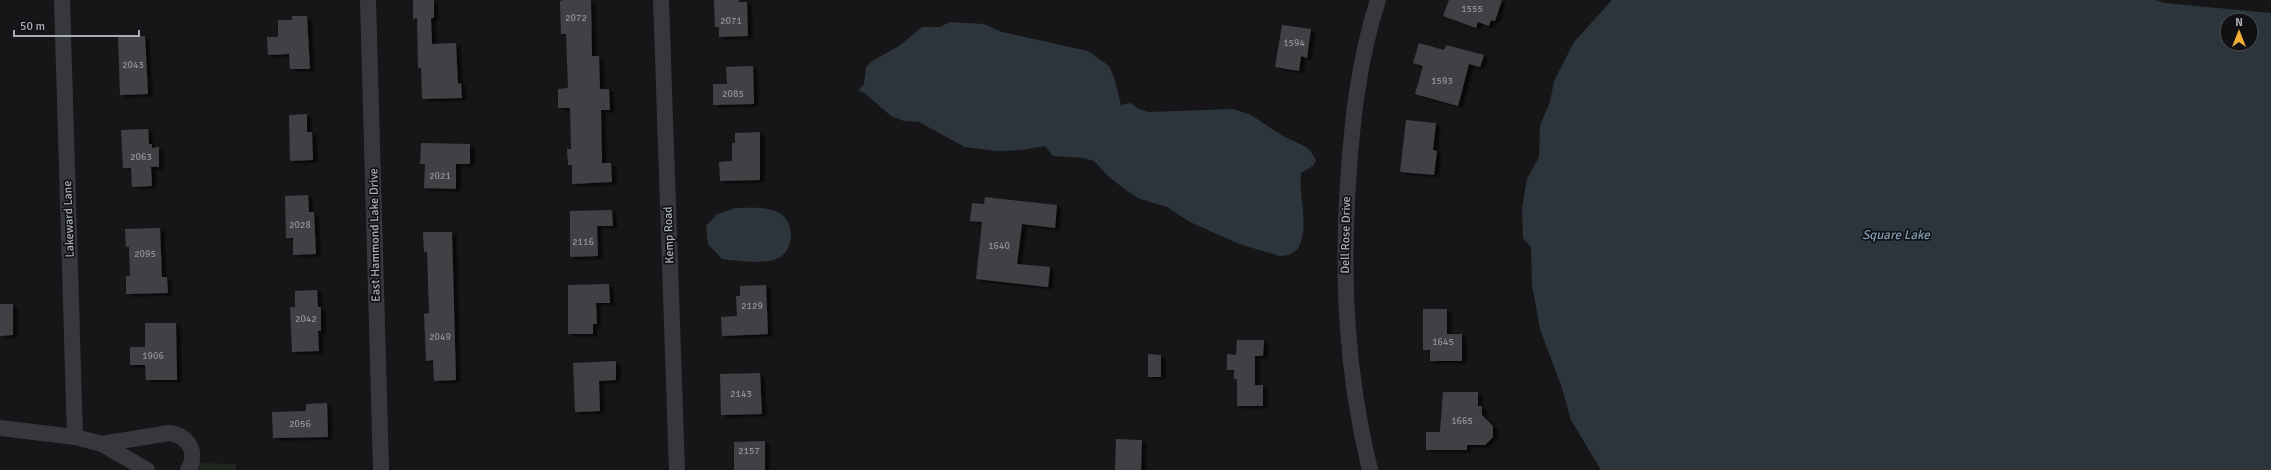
<svg xmlns="http://www.w3.org/2000/svg" width="2271" height="470" font-family="Signika,sans-serif">
  <style>
    .green { fill: #1e261f }
    .water { fill: #2c353c; fill-rule: evenodd }
    .building { fill: #404145; filter: url(#shadow) }
    .lines { fill: none; stroke-linecap: round; stroke-linejoin: round }
    .street { stroke: #37383d; stroke-width: 16 }
    .labels { text-anchor: middle; dominant-baseline: central; stroke-width: 3.5; stroke-linejoin: round; paint-order: stroke }
    .number-label { font-size: 10px; fill: #8e929b }
    .street-label { font-size: 12px; fill: #a8adb8; stroke: #111113 }
    .water-label { font-size: 13px; font-style: italic; fill: #7f9bb3; stroke: #111113 }
  </style>
  <defs>
    <filter id="shadow"><feDropShadow dx="4.5" dy="2.5" stdDeviation="1" flood-color="#0009"/></filter>
  </defs>
  <rect width="100%" height="100%" fill="#161618"/>
  <polygon class="green" points="197,463 236,464 236,470 196,470"/>
  <g class="water">
    <path d="M1612 0H2156L2165 3 2271 13V470H1601L1571 420 1562 388 1540 329 1532 285 1531 247 1523 238 1522 208 1527 179 1539 157 1540 125 1550 102 1554 81 1574 42ZM2227 20H2251V44H2227Z"/>
    <path d="M950 22 984 24 1002 32 1088 51 1109 66 1114 77 1121 105 1131 103 1139 109 1148 112 1233 109 1251 115 1283 136 1304 146 1310 150 1316 160 1313 166 1301 173C1298 197 1311 227 1297 250L1289 255 1280 256 1239 244 1190 222 1167 207 1140 199 1127 191 1108 176 1094 161 1084 158 1053 156 1045 146 1021 150 997 151 965 147 919 122 904 121 891 116 863 92 858 91 864 84 866 67 872 61 899 46 922 27H940Z"/>
    <path d="M736 208C760 208 789 204 791 235 791 242 788 251 783 255 772 266 737 261 722 259L708 244 706 226 717 214Z"/>
  </g>
  <g class="building">
    <polygon points="413,0 434,0 434,18 431,18 432,44 456,43 458,84 461,83 462,98 422,99 421,68 418,68 417,18 413,19"/>
    <polygon points="563,0 591,0 592,56 599,56 600,89 609,89 610,110 601,110 602,163 611,163 612,182 572,184 572,165 568,165 567,149 571,149 570,108 558,108 558,89 568,88 566,34 561,34 560,1"/>
    <polygon points="714,0 739,0 739,2 747,2 748,36 719,37 719,27 715,27"/>
    <polygon points="1449,0 1502,0 1495,21 1491,20 1489,26 1478,22 1476,28 1443,16"/>
    <polygon points="292,16 307,16 310,69 290,69 289,54 268,55 267,37 278,37 278,20 292,20"/>
    <polygon points="1282,25 1311,29 1307,58 1301,56 1299,71 1275,67"/>
    <polygon points="145,36 148,94 120,95 118,37"/>
    <polygon points="1419,43 1444,50 1446,45 1484,55 1480,67 1469,64 1458,106 1415,94 1423,66 1413,63"/>
    <polygon points="753,66 754,104 713,105 713,84 727,84 726,67"/>
    <polygon points="307,114 307,132 312,132 313,160 290,161 289,115"/>
    <polygon points="1406,120 1436,123 1433,150 1437,151 1434,175 1400,172"/>
    <polygon points="148,129 149,144 152,144 152,148 159,147 159,167 151,167 152,186 132,187 131,168 123,168 121,130"/>
    <polygon points="760,132 760,180 720,181 719,162 732,161 732,143 735,143 735,133"/>
    <polygon points="421,143 470,144 470,164 456,164 456,189 424,188 425,164 420,164"/>
    <polygon points="308,195 309,212 314,212 316,254 293,255 293,238 286,238 285,196"/>
    <polygon points="985,197 1057,205 1055,228 1022,224 1017,264 1050,267 1048,287 976,279 982,222 970,221 972,203 984,204"/>
    <polygon points="612,210 613,226 597,226 598,256 570,257 570,211"/>
    <polygon points="160,228 162,277 167,277 168,293 126,294 126,276 130,276 129,247 126,247 125,229"/>
    <polygon points="423,232 452,232 456,380 434,381 433,360 426,361 424,314 429,313 427,252 424,252"/>
    <polygon points="609,284 610,303 596,303 597,324 593,324 593,334 568,334 568,285"/>
    <polygon points="766,285 768,334 722,336 721,317 737,316 736,296 740,296 740,286"/>
    <polygon points="317,290 318,307 321,307 321,331 318,331 319,351 292,352 290,307 295,307 295,291"/>
    <polygon points="0,304 13,304 13,335 0,336"/>
    <polygon points="1423,309 1447,309 1447,334 1462,334 1462,361 1430,361 1430,350 1423,350"/>
    <polygon points="145,323 176,323 177,380 146,380 145,365 130,365 130,347 145,347"/>
    <polygon points="1237,340 1264,340 1263,356 1255,356 1255,385 1263,385 1263,406 1237,406 1237,379 1234,379 1234,370 1227,370 1227,354 1236,355"/>
    <polygon points="1148,354 1161,355 1161,377 1148,377"/>
    <polygon points="616,361 616,380 599,381 600,411 575,412 573,363"/>
    <polygon points="760,373 762,414 721,415 720,374"/>
    <polygon points="1443,392 1478,392 1478,406 1482,406 1482,415 1493,426 1493,437 1485,445 1467,445 1467,450 1426,450 1426,432 1440,432"/>
    <polygon points="327,403 328,437 273,438 272,412 306,411 306,404"/>
    <polygon points="1116,439 1142,440 1141,470 1115,470"/>
    <polygon points="765,441 765,470 734,470 734,442"/>
  </g>
  <g class="lines">
    <g class="street">
      <polyline points="62,0 75,437"/>
      <polyline points="368,0 381,470"/>
      <polyline points="661,0 677,470"/>
      <polyline points="0,428 75,437 102,444 147,470"/>
      <path d="M102 444 169 433C188 435 199 453 188 470"/>
      <path d="M1370 470C1346 372 1342 282 1348 182 1352 120 1359 59 1378 0"/>
    </g>
  </g>
  <g class="labels">
    <g class="number-label">
      <text x="1472" y="9">1555</text>
      <text x="576" y="18">2072</text>
      <text x="731" y="21">2071</text>
      <text x="1294" y="43">1594</text>
      <text x="133" y="65">2043</text>
      <text x="1442" y="81">1593</text>
      <text x="733" y="94">2085</text>
      <text x="141" y="157">2063</text>
      <text x="440" y="176">2021</text>
      <text x="300" y="225">2028</text>
      <text x="583" y="242">2116</text>
      <text x="999" y="246">1640</text>
      <text x="145" y="254">2095</text>
      <text x="752" y="306">2129</text>
      <text x="306" y="319">2042</text>
      <text x="440" y="337">2049</text>
      <text x="1443" y="342">1645</text>
      <text x="153" y="356">1906</text>
      <text x="741" y="394">2143</text>
      <text x="1462" y="421">1665</text>
      <text x="300" y="424">2056</text>
      <text x="749" y="451">2157</text>
    </g>
    <g class="street-label">
      <text transform="translate(69 219) rotate(-92)">Lakeward Lane</text>
      <text transform="translate(375 235) rotate(-91)">East Hammond Lake Drive</text>
      <text transform="translate(669 235) rotate(-92)">Kemp Road</text>
      <text transform="translate(1346 235) rotate(-89)">Dell Rose Drive</text>
    </g>
    <g class="water-label">
      <text x="1896" y="235">Square Lake</text>
    </g>
  </g>
  <g transform="translate(2239 32)"><circle r="19" fill="#111113" stroke="#4d4f55"/>
  <path d="M0-3L7 15L0 10L-7 15Z" fill="#f2b134"/>
  <text y="-6" font-size="11" font-weight="bold" text-anchor="middle" fill="#a8adb8">N</text>
  </g>
  <path d="M14 30v6h125v-6" fill="none" stroke="#a8adb8" stroke-width="2"/>
  <text x="20" y="30" font-size="12" fill="#a8adb8" stroke="#111113" stroke-width="3" paint-order="stroke">50 m</text>
</svg>
